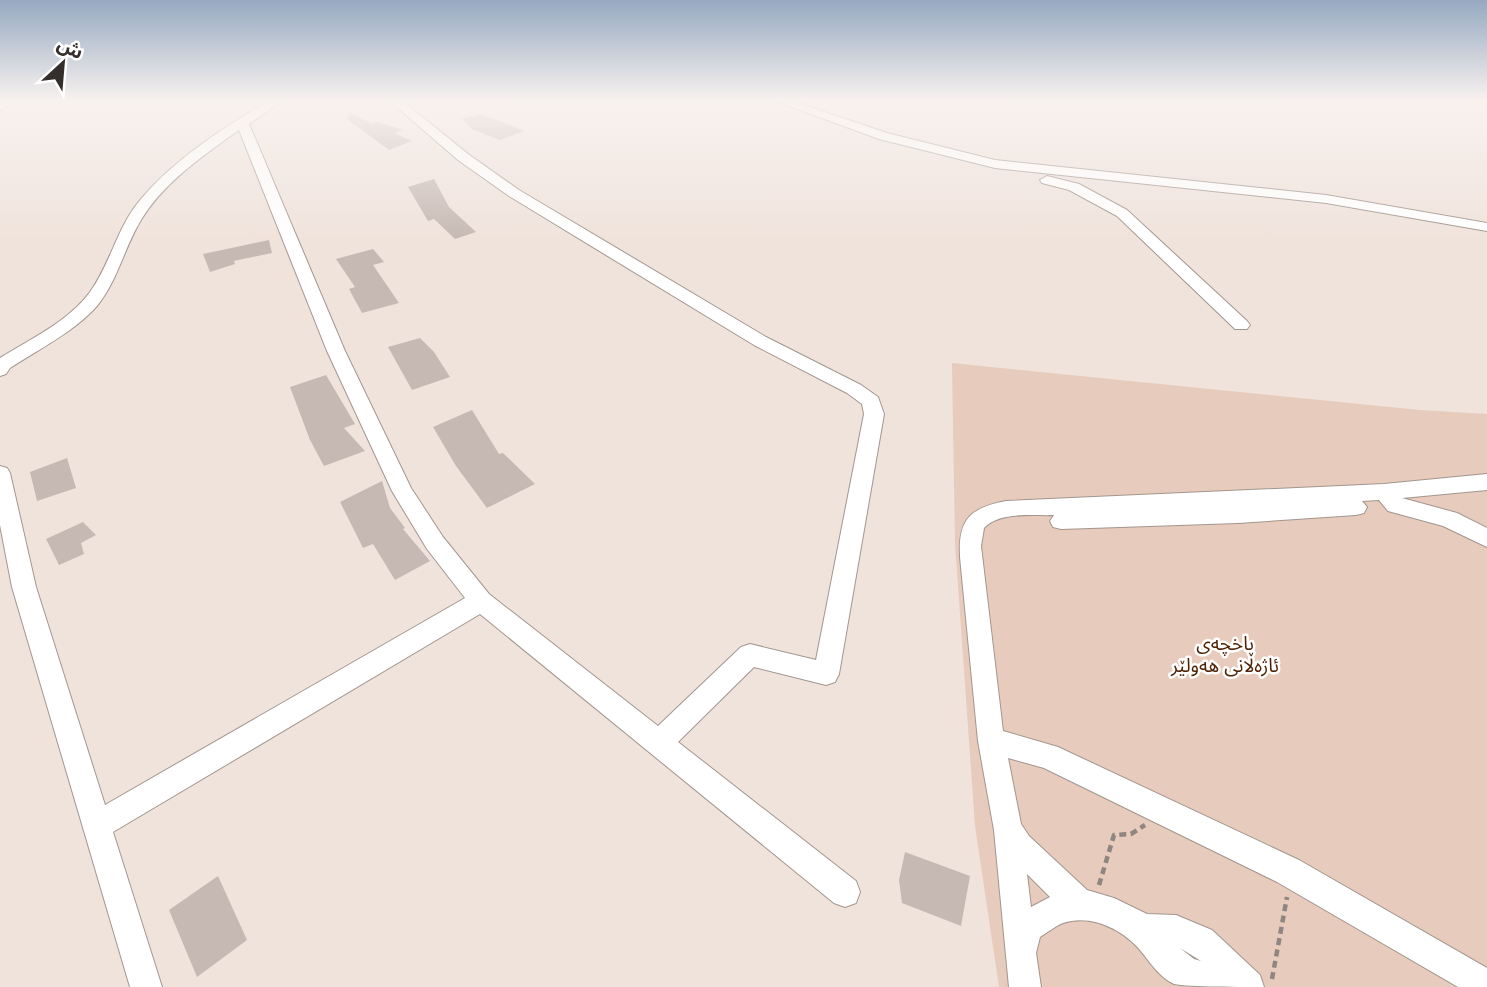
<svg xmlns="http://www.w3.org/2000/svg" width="1487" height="987" font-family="Mulish,'Noto Sans Arabic',sans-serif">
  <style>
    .green { fill: #e7cbbc }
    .building { fill: #c6b9b3 }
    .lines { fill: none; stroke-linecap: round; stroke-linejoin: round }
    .minor-casing { stroke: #a2968f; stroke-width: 2 }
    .path { stroke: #8f8681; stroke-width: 4.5; stroke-dasharray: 7 4.5; stroke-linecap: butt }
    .minor { fill: #fff; fill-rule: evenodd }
    .labels { text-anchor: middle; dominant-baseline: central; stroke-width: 5; stroke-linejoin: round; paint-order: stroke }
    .park-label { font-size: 19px; fill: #4f2204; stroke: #fff }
  </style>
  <rect width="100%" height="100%" fill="#f0e3dc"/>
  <polygon class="green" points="952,363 1420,410 1487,414 1487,987 999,987 975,826 955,543"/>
  <g class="building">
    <polygon points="351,113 371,123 377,122 403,130 394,133 412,141 389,150 347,119"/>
    <polygon points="480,114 500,121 524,131 500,140 472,129 462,119"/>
    <polygon points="434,179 449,207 476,232 455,239 434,219 428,221 408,187"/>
    <polygon points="269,240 272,253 234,261 235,264 210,272 203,254"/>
    <polygon points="373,249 384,262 373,265 399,303 362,313 349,289 355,287 336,259"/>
    <polygon points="420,338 434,352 450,377 412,390 388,347"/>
    <polygon points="326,375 355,424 344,428 365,451 324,466 310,440 290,387"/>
    <polygon points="472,410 499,454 503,453 535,484 487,508 456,466 433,427"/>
    <polygon points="67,458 76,488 37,501 30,472"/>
    <polygon points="382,481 390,508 405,528 403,529 430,561 395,580 373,544 363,548 340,502"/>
    <polygon points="83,522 96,535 81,543 84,554 59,565 46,539"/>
    <polygon points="905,852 970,876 961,926 902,903 899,880"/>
    <polygon points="218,876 247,940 197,977 169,910"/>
  </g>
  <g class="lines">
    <defs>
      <g id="minor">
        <polygon points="0,102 16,102 0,110"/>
        <path d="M267 102H281L249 124 345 351 411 488 443 537 489 594 658 726 741 647 750 644 816 660 864 414 862 404 847 393 754 345 509 196 458 160 391 102H404L468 154 519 190 766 337 861 385 878 397 884 414 839 674 835 682 826 685 754 667 678 742 856 881 860 892 856 903 845 907 834 903 480 614 113 832 162 987H130L12 587 0 525V466L7 468 10 473 36 587 105 805 465 598 427 549 392 491 327 351 239 130C204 155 163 183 141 220 124 248 118 280 97 306 74 332 39 349 10 368L6 374 0 376V358C30 339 68 322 90 292 111 263 117 227 141 199 175 159 223 128 267 102Z"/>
        <polygon points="778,102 795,102 887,133 995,160 1326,195 1487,223 1487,231 1326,203 995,168 879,139"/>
        <polygon points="1047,176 1079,184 1127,210 1247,321 1250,325 1247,329 1235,329 1117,216 1069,190 1042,183 1040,180"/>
        <path d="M1487 474V490L1402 498 1457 513 1487 528V547L1443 526 1388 511 1379 500 1362 501 1367 507 1364 513 1356 515 1238 523 1061 529 1053 527 1050 521 1054 515C1033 516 1000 511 984 528L981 546 1003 731 1058 747 1299 860 1487 968V987H1458L1277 882 1044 768 1008 758 1021 824 1029 836 1087 890 1114 898 1147 914 1176 915 1212 930 1260 975 1264 987C1244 987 1189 987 1174 984 1159 977 1150 962 1140 950 1122 929 1091 914 1063 923 1055 926 1047 933 1040 937L1036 953 1041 987H1009L994 830 978 741 960 557C958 519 970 508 1006 501L1384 484ZM1027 874 1050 897 1031 907ZM1180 948 1201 961 1194 959Z"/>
      </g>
    </defs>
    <use href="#minor" class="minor-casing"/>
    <g class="path">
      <polyline points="1099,885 1114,835 1131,834 1145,825"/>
      <polyline points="1272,979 1287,897"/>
    </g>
    <use href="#minor" class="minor"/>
  </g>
  <linearGradient id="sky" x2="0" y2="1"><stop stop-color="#96a9c1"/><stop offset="0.42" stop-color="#f8f2ef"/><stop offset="1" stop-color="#f8f2ef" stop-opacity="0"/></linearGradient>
  <rect width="1487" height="240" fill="url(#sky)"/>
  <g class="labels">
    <g class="park-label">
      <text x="1225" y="643">باخچەی<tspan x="1225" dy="22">ئاژەڵانی هەولێر</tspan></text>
    </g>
  </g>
  <g transform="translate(63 63) rotate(26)" stroke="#ffffff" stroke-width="5" paint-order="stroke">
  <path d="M0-5L12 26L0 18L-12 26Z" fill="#342f2c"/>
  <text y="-10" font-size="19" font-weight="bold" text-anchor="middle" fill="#342f2c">ش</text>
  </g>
</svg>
